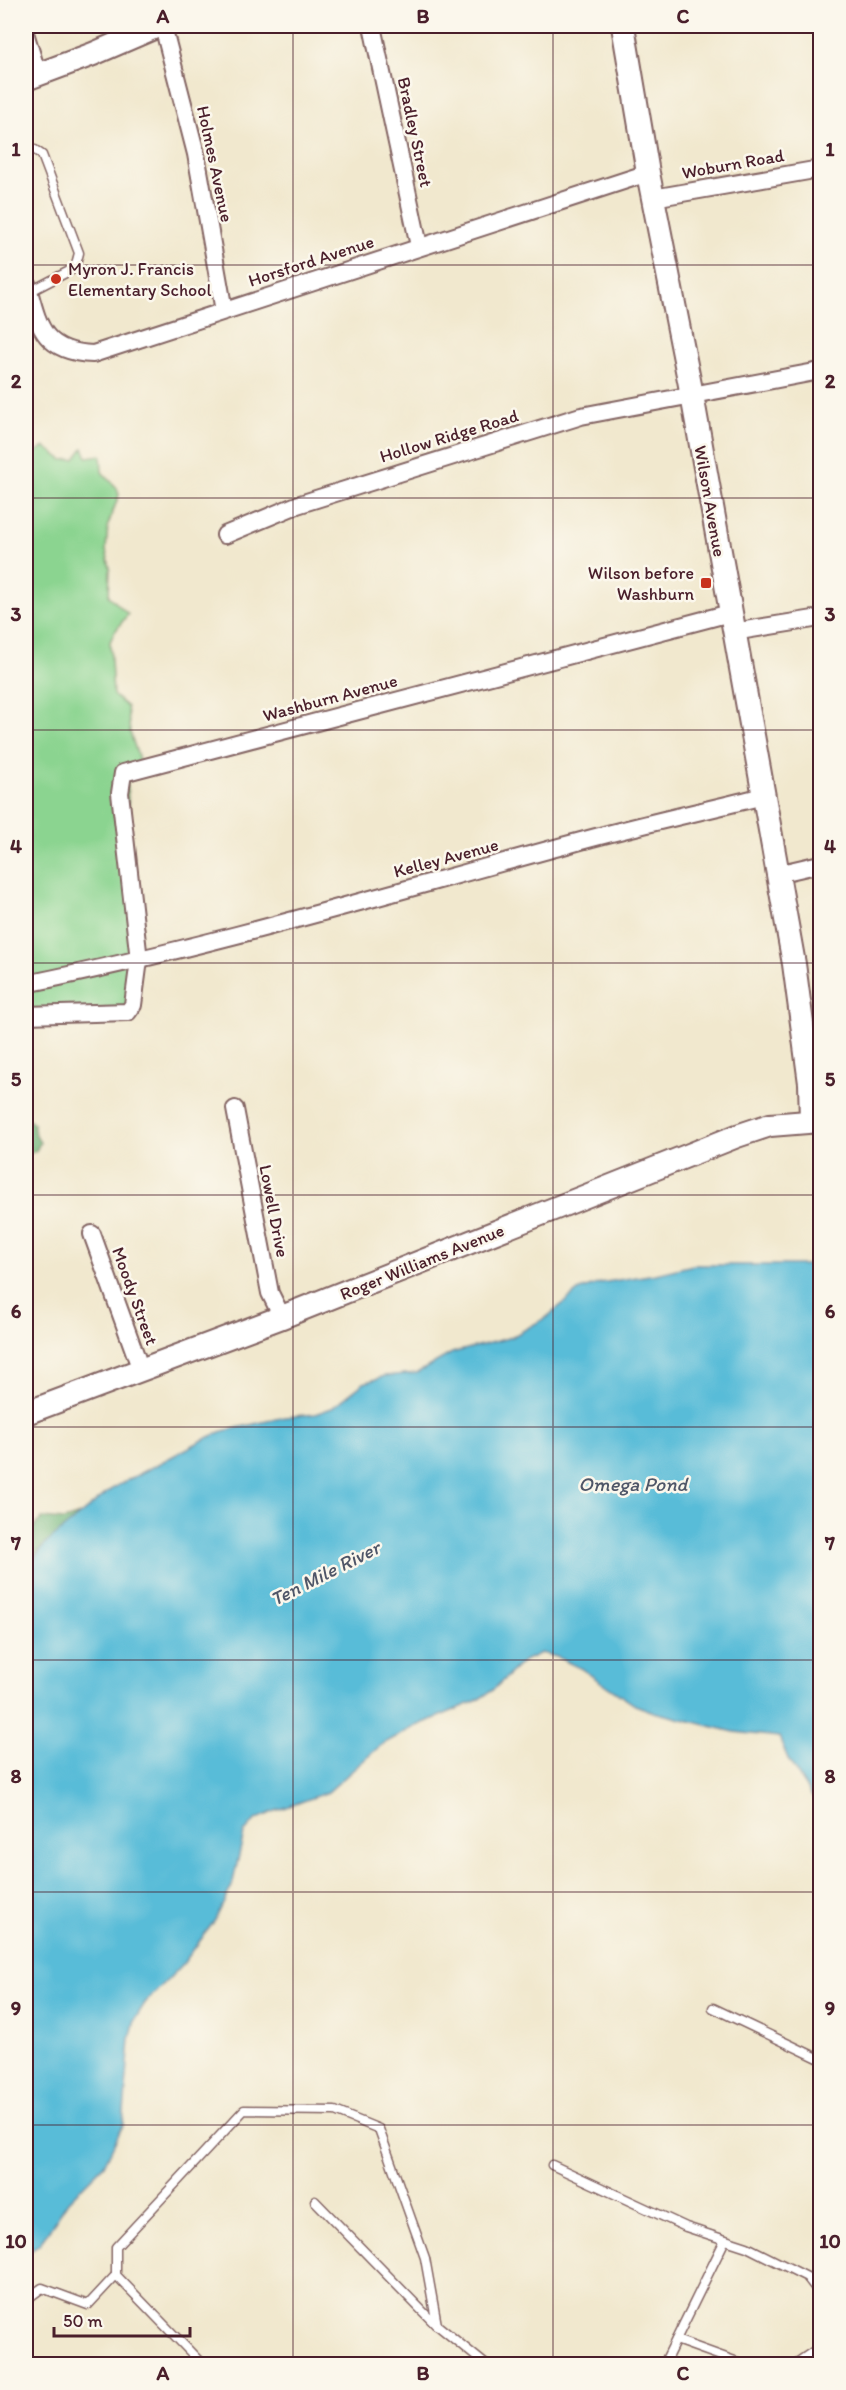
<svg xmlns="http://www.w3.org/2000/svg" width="846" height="2390" font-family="Itim,sans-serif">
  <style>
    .green { fill: #8bd490; stroke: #6a7a5e; stroke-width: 1.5 }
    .forest { fill: #70b67a; stroke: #5d6a52; stroke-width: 1.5 }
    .water { fill: #59bcd8; stroke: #526e82; stroke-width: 1.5 }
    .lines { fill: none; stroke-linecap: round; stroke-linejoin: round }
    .lane-casing { stroke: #846564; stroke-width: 11 }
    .street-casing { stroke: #846564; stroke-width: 20 }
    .secondary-casing { stroke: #846564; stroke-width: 26 }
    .lane { stroke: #fff; stroke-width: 8 }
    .street { stroke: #fff; stroke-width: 16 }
    .secondary { stroke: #fff; stroke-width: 22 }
    .grid { fill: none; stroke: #4a1f2b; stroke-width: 1.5; stroke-opacity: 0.55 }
    .poi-dot { fill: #c8321e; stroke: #fbf7ec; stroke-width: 2 }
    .labels { text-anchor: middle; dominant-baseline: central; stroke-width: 5; stroke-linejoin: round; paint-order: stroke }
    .street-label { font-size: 18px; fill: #4a1f2b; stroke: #fbf7ec }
    .poi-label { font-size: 18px; fill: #4a1f2b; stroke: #fbf7ec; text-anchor: start }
    .water-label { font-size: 20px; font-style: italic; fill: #4f5668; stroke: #fbf7ec }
    .neatline { fill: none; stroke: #4a1f2b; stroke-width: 2 }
    .grid-label { font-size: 20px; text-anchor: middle; font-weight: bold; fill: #4a1f2b }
  </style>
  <rect width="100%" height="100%" fill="#fbf7ec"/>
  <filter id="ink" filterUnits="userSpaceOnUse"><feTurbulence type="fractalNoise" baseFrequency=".0167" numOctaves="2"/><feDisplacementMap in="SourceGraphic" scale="12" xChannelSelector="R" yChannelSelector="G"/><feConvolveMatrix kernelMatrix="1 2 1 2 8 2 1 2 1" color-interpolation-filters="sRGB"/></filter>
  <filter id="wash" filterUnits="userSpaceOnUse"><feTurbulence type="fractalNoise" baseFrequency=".008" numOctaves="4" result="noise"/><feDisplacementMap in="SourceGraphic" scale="24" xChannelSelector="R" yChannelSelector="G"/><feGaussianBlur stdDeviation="1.35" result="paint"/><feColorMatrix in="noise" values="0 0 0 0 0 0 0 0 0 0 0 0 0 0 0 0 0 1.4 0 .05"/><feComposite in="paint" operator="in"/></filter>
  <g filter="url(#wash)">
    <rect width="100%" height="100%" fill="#f1e8ce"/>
    <polygon class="green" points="45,447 63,460 75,459 83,448 87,457 101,455 102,472 117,488 119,495 108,525 106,550 110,568 109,596 128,614 114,633 110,642 113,695 127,707 130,732 143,772 131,776 127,784 135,924 126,1009 26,1015 26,466 28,465 26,456"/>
    <g class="forest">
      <polygon points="26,1118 34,1124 34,1130 40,1143 36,1151 26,1155"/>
      <polygon points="80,1515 40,1549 26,1570 26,1536 42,1518 64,1520"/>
    </g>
    <polygon class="water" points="693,1265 820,1265 820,1809 789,1761 779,1737 734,1732 654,1712 635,1705 580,1668 557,1657 541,1653 522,1662 493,1690 476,1701 414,1727 381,1745 328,1792 273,1812 255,1820 244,1833 232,1886 215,1920 183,1964 145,2003 135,2019 130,2039 123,2125 104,2165 68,2201 41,2242 26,2255 26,1570 45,1544 113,1488 203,1440 223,1431 285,1417 315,1414 332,1408 364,1383 385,1376 417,1373 452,1353 512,1337 547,1317 578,1291 600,1283 656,1274"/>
  </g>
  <g filter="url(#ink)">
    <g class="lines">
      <defs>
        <g id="lane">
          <polyline points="26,148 35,150 42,155 79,253 75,268 29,292"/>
          <polyline points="713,2008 820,2059"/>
          <polyline points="552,2165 686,2227 747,2247 807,2277 820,2294"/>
          <polyline points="315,2201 436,2325"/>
          <polyline points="27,2299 42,2288 88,2305 116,2275"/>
          <polyline points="676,2340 743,2364"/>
          <polyline points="202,2364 116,2275 116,2247 244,2110 335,2111 379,2129 425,2258 437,2325 485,2364"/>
          <polyline points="664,2364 725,2240"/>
          <polyline points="795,2364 820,2347"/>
        </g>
        <g id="street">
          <polyline points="163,26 196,154 224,311"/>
          <polyline points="372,26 419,246"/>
          <polyline points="26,36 38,75"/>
          <polyline points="653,198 820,169"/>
          <path d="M26 280C38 322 40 352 93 354L648 173"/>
          <polyline points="225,535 297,505 581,416 820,371"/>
          <polyline points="733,632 820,618"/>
          <polyline points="777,874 820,864"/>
          <path d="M26 984C210 947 389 893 570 844 634 826 699 812 764 796"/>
          <polyline points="26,1015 128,1012 133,1005 139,960 120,793 123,773 730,613"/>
          <polyline points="235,1109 270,1293 282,1317"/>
          <polyline points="92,1234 141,1370"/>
        </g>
        <g id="secondary">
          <polyline points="623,26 648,173 692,395 794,964 810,1083 811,1120"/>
          <polyline points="26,79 93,54 158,26"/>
          <polyline points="26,1413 282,1317 737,1136 770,1125 820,1121"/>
        </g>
      </defs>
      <use href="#lane" class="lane-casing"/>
      <use href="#street" class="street-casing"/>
      <use href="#secondary" class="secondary-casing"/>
      <use href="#lane" class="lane"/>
      <use href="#street" class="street"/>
      <use href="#secondary" class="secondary"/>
    </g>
  </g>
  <path class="grid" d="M293 26V2364M553 26V2364M26 265H820M26 498H820M26 730H820M26 963H820M26 1195H820M26 1427H820M26 1660H820M26 1892H820M26 2125H820"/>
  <g class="poi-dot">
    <circle cx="56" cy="279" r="6"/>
    <rect x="700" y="577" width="12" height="12" rx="3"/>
  </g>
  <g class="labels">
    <g class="street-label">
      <text transform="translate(415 132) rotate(78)">Bradley Street</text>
      <text transform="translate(215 164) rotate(78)">Holmes Avenue</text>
      <text transform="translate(733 164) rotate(-10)">Woburn Road</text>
      <text transform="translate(311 261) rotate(-18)">Horsford Avenue</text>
      <text transform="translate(449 436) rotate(-17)">Hollow Ridge Road</text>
      <text transform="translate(710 501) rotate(80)">Wilson Avenue</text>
      <text transform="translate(330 698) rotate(-15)">Washburn Avenue</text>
      <text transform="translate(446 858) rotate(-15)">Kelley Avenue</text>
      <text transform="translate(274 1211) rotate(79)">Lowell Drive</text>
      <text transform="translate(422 1262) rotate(-22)">Roger Williams Avenue</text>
      <text transform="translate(135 1296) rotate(70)">Moody Street</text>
    </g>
    <g class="poi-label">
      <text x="68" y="269">Myron J. Francis<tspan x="68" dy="21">Elementary School</tspan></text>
      <text x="694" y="573" text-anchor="end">Wilson before<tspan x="694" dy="21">Washburn</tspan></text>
    </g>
    <g class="water-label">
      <text x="633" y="1484">Omega Pond</text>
      <text transform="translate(325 1573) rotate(-27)">Ten Mile River</text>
    </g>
  </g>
  <rect width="846" height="2390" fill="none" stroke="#fbf7ec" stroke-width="66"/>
  <path d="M54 2327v9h136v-9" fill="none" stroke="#4a1f2b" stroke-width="3"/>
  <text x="63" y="2327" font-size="18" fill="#4a1f2b" stroke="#fbf7ec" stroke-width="4.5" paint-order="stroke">50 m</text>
  <rect x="33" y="33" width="780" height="2324" class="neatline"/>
  <g class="grid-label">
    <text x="163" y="23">A</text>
    <text x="423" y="23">B</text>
    <text x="683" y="23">C</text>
    <text x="16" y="156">1</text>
    <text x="830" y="156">1</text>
    <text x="16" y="388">2</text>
    <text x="830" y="388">2</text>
    <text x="16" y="621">3</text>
    <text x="830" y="621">3</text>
    <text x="16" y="853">4</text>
    <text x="830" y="853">4</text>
    <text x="16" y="1086">5</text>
    <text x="830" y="1086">5</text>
    <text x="16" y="1318">6</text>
    <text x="830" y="1318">6</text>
    <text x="16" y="1550">7</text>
    <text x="830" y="1550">7</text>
    <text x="16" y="1783">8</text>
    <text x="830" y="1783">8</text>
    <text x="16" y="2015">9</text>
    <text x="830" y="2015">9</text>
    <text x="16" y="2248">10</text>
    <text x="830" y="2248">10</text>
    <text x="163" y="2380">A</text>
    <text x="423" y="2380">B</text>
    <text x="683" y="2380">C</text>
  </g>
</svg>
